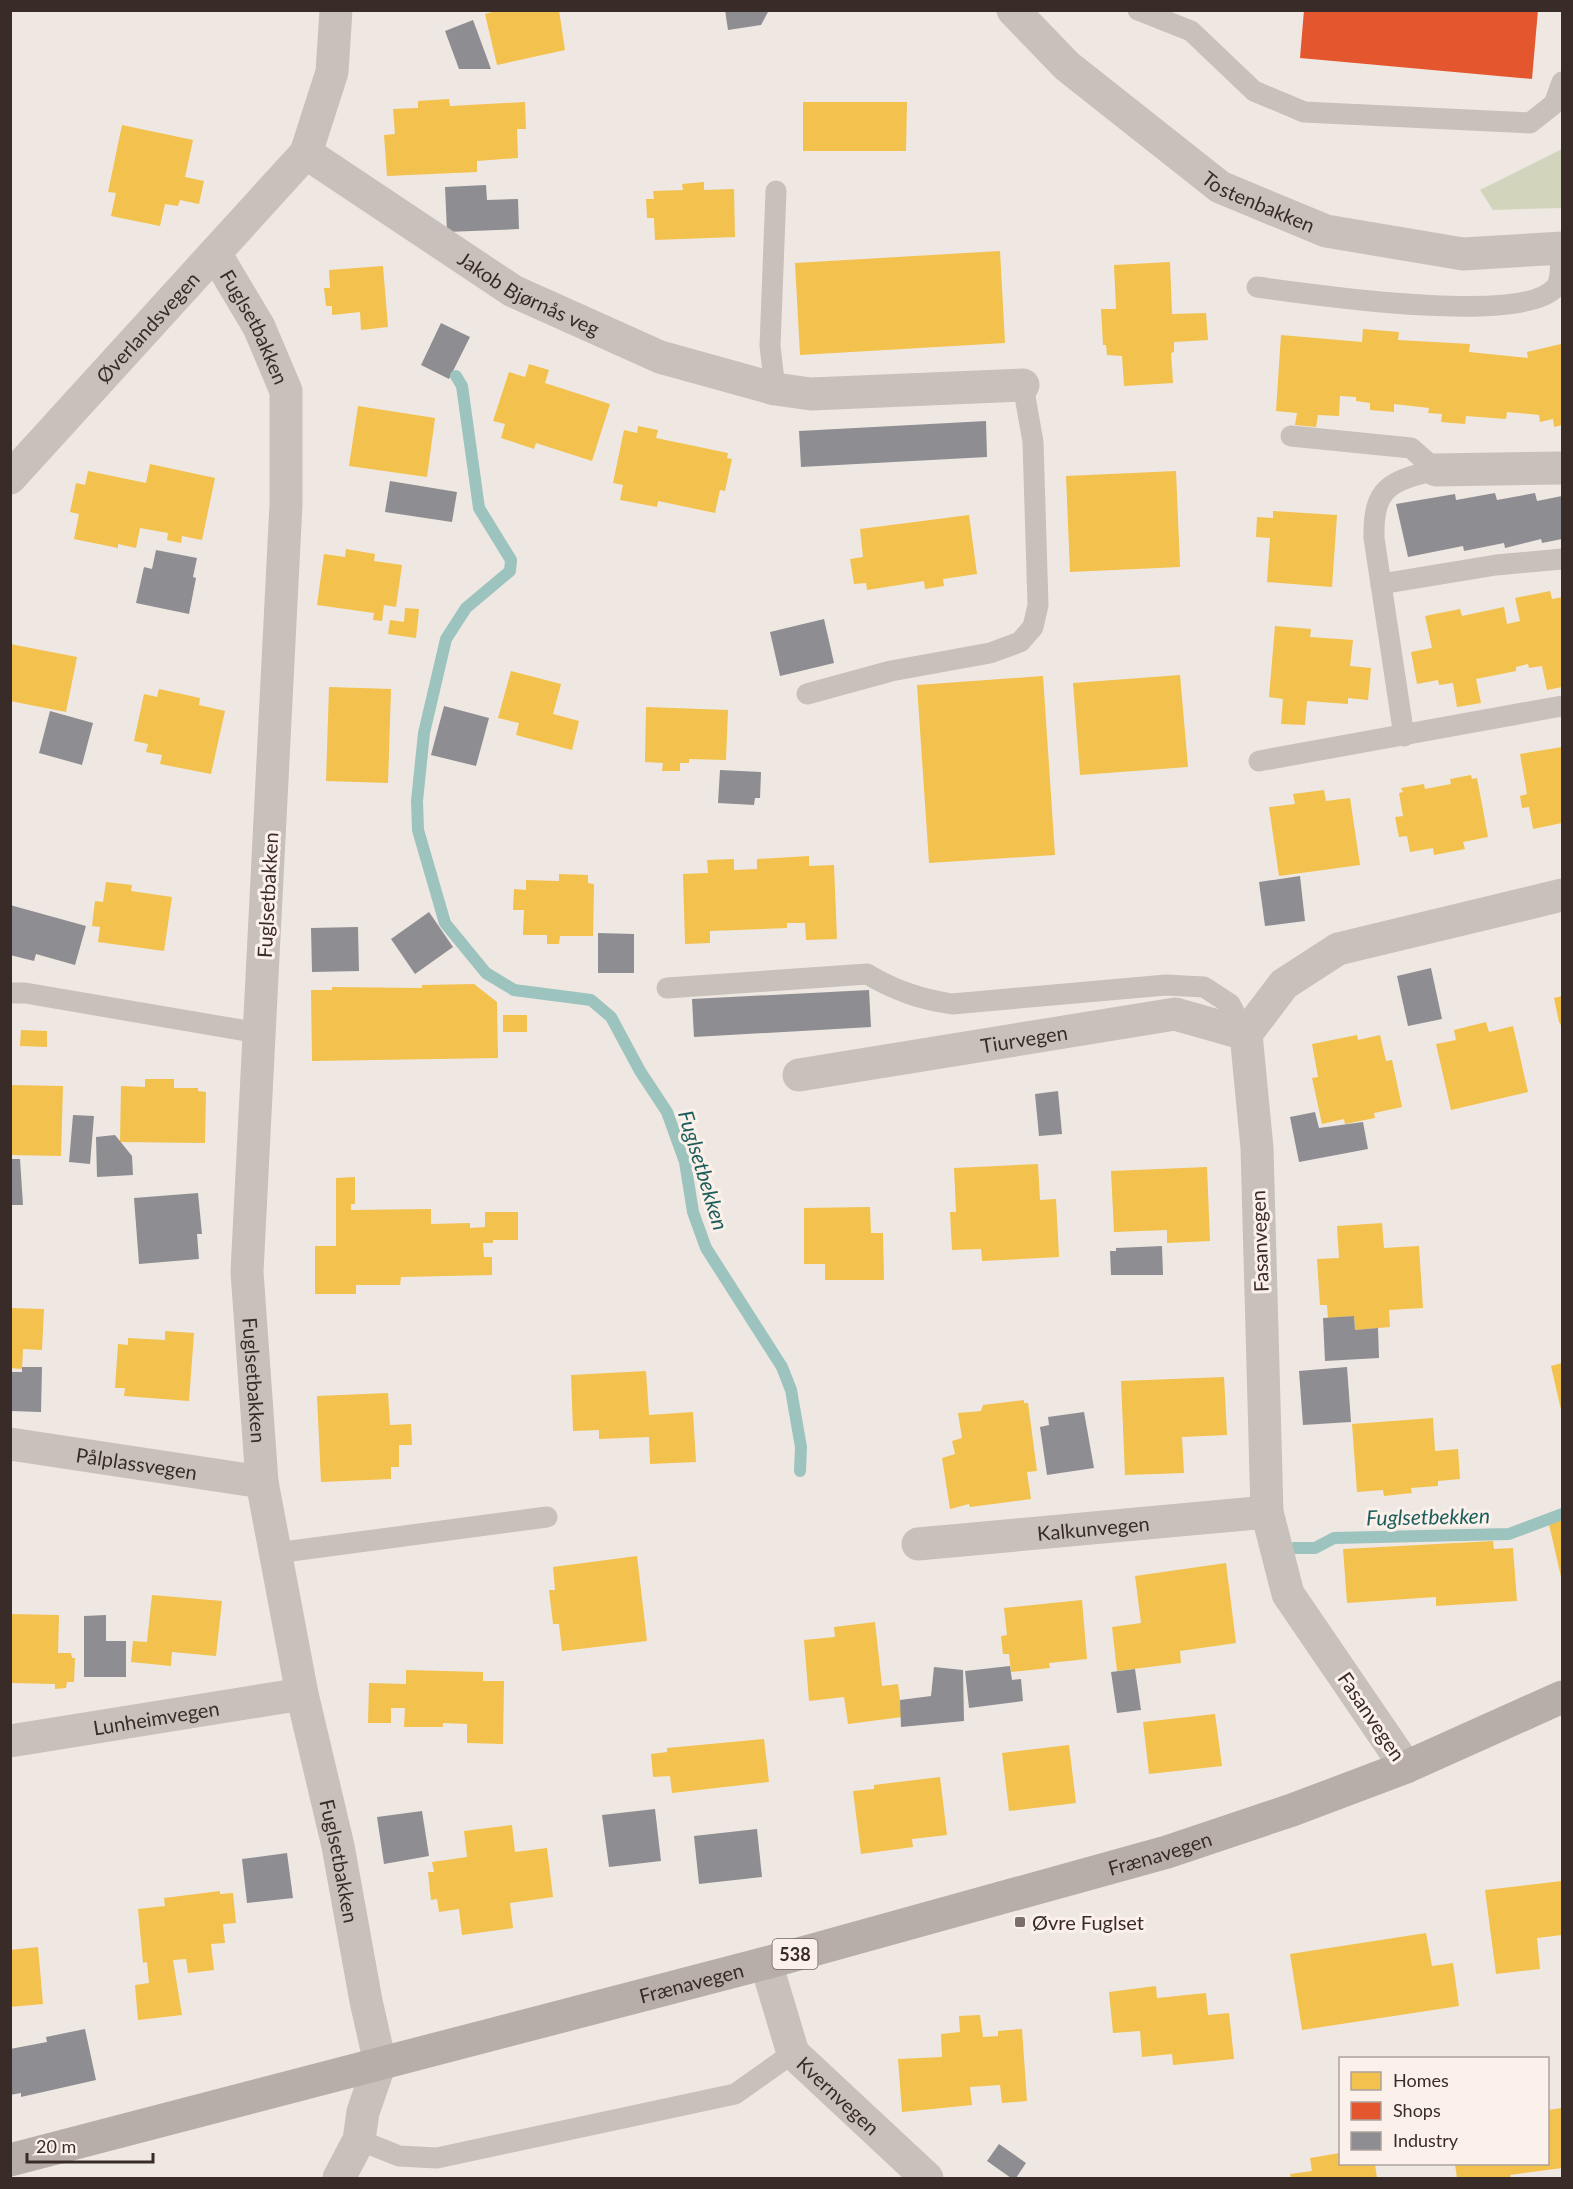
<svg xmlns="http://www.w3.org/2000/svg" width="1573" height="2189" font-family="Lato,sans-serif">
  <style>
    .green { fill: #d2d4bc }
    .homes { fill: #f2c14e }
    .shops { fill: #e4572e }
    .industry { fill: #8d8d92 }
    .lines { fill: none; stroke-linecap: round; stroke-linejoin: round }
    .stream { stroke: #9dc3be; stroke-width: 12 }
    .service { stroke: #c8c0bb; stroke-width: 21 }
    .minor { stroke: #c8c0bb; stroke-width: 33 }
    .primary { stroke: #b7aeaa; stroke-width: 33 }
    .poi-dot { fill: #796e69; stroke: #fbf1ea; stroke-width: 2 }
    .labels { text-anchor: middle; dominant-baseline: central; stroke-width: 6; stroke-linejoin: round; paint-order: stroke }
    .shield { fill: #fbf1ea; stroke: #736762; stroke-width: 1.5 }
    .shield-label { font-size: 18px; font-weight: bold; fill: #392c28 }
    .street-label { font-size: 20px; fill: #392c28; stroke: #fbf1ea }
    .poi-label { font-size: 20px; fill: #392c28; stroke: #fbf1ea; text-anchor: start }
    .water-label { font-size: 21px; font-style: italic; fill: #1b5d5b; stroke: #fbf1ea }
  </style>
  <rect width="100%" height="100%" fill="#efe8e2"/>
  <polygon class="green" points="1562,149 1562,208 1493,210 1480,190"/>
  <g class="homes">
    <polygon points="500,10 559,10 565,50 497,65 485,14"/>
    <polygon points="449,99 450,106 525,102 526,129 517,129 518,158 477,161 477,172 387,176 384,135 395,134 393,109 418,108 418,101"/>
    <polygon points="803,102 907,102 906,151 803,151"/>
    <polygon points="122,125 193,140 185,177 204,181 199,204 180,200 178,206 165,204 160,226 111,216 116,193 108,192"/>
    <polygon points="704,182 704,190 734,189 735,237 655,240 654,218 647,218 646,199 654,199 653,191 683,190 682,184"/>
    <polygon points="1000,251 1005,343 800,355 795,263"/>
    <polygon points="1170,262 1172,314 1206,313 1208,340 1174,342 1174,352 1171,353 1173,383 1124,386 1122,356 1107,355 1106,345 1103,345 1101,309 1116,309 1114,265"/>
    <polygon points="383,266 388,327 361,330 360,312 332,315 332,306 326,306 324,288 330,288 329,270"/>
    <polygon points="1363,329 1399,332 1398,340 1470,344 1469,352 1528,358 1527,352 1561,344 1562,425 1554,427 1553,419 1540,422 1539,415 1507,412 1506,419 1466,416 1465,424 1441,422 1442,414 1428,413 1429,408 1394,404 1394,412 1370,410 1370,403 1356,401 1356,397 1340,396 1339,416 1318,415 1316,427 1295,425 1297,413 1276,411 1281,335 1362,342"/>
    <polygon points="529,364 549,370 545,383 610,404 592,461 536,443 534,449 501,438 505,424 493,421 509,372 525,377"/>
    <polygon points="358,406 435,418 427,477 349,466"/>
    <polygon points="638,426 658,430 656,438 728,453 727,458 732,459 725,491 720,490 715,513 658,501 657,507 620,500 623,485 613,483 624,430 637,433"/>
    <polygon points="150,464 215,478 202,540 182,536 181,543 167,540 168,533 140,528 136,548 118,544 118,548 74,539 79,514 70,512 76,483 85,485 88,471 146,483"/>
    <polygon points="1176,471 1180,567 1070,572 1066,476"/>
    <polygon points="1273,511 1337,515 1332,587 1267,582 1270,538 1256,537 1257,517 1273,518"/>
    <polygon points="969,515 977,574 943,579 944,586 925,589 924,581 867,590 866,583 854,584 850,559 863,557 860,529"/>
    <polygon points="346,549 375,554 374,561 402,565 396,607 384,605 382,621 373,620 374,613 317,605 324,554 345,557"/>
    <polygon points="1550,591 1552,599 1562,597 1562,687 1547,690 1542,666 1529,668 1528,664 1516,667 1516,671 1476,679 1481,703 1457,707 1453,683 1439,685 1438,680 1417,684 1411,652 1432,648 1425,616 1460,609 1462,616 1504,607 1507,624 1520,621 1515,598"/>
    <polygon points="405,608 419,609 416,638 388,634 390,620 404,622"/>
    <polygon points="1275,626 1311,629 1310,637 1353,640 1350,666 1371,668 1368,700 1348,698 1348,704 1307,701 1305,725 1281,724 1283,699 1269,697"/>
    <polygon points="10,644 77,657 66,712 10,701"/>
    <polygon points="511,671 561,684 553,714 579,721 572,750 516,735 519,723 498,718"/>
    <polygon points="1180,675 1188,767 1080,775 1073,683"/>
    <polygon points="1043,676 1055,855 929,863 917,685"/>
    <polygon points="329,687 391,689 388,783 326,781"/>
    <polygon points="159,689 200,698 199,705 225,711 211,774 160,764 162,755 146,752 148,744 134,741 144,694 157,697"/>
    <polygon points="646,707 728,710 726,760 689,759 689,763 680,763 680,771 662,771 663,763 645,762"/>
    <polygon points="1562,747 1562,823 1533,829 1529,807 1522,808 1520,796 1527,794 1520,754"/>
    <polygon points="1471,775 1472,779 1477,778 1488,837 1463,842 1465,849 1434,855 1433,848 1410,852 1407,836 1399,837 1395,817 1403,816 1399,793 1403,792 1401,788 1424,784 1425,789 1451,784 1450,779"/>
    <polygon points="1324,790 1326,801 1350,798 1360,865 1279,876 1269,807 1295,804 1293,794"/>
    <polygon points="809,856 809,866 834,865 837,939 806,940 805,923 787,923 787,928 710,931 710,943 685,944 683,874 708,873 707,860 734,859 734,870 757,869 757,859"/>
    <polygon points="559,874 588,875 588,883 594,884 593,936 560,936 559,944 547,944 547,935 523,935 524,910 513,910 514,889 526,890 526,880 559,881"/>
    <polygon points="106,882 132,885 131,891 172,897 164,951 98,942 100,927 92,926 95,901 103,902"/>
    <polygon points="474,984 497,1002 498,1058 312,1061 311,990 332,990 332,987 422,988 422,985"/>
    <polygon points="1562,996 1562,1027 1559,1022 1554,998"/>
    <rect x="503" y="1015" width="24" height="17"/>
    <polygon points="1486,1022 1489,1032 1513,1026 1528,1092 1451,1110 1436,1044 1456,1040 1454,1030"/>
    <polygon points="21,1030 47,1031 47,1047 20,1046"/>
    <polygon points="1357,1035 1358,1040 1380,1035 1386,1061 1392,1060 1402,1107 1374,1113 1375,1118 1345,1124 1344,1119 1322,1124 1312,1078 1318,1077 1312,1044"/>
    <polygon points="145,1079 174,1079 174,1088 198,1088 198,1091 206,1092 205,1143 120,1142 121,1086 145,1087"/>
    <polygon points="10,1085 63,1086 61,1156 10,1155"/>
    <polygon points="1038,1164 1040,1200 1056,1199 1059,1257 982,1261 981,1249 952,1250 950,1212 956,1212 954,1168"/>
    <polygon points="1207,1167 1210,1241 1167,1243 1167,1230 1114,1232 1111,1171"/>
    <polygon points="355,1177 355,1204 351,1204 351,1210 431,1209 431,1224 470,1223 470,1228 485,1227 485,1212 518,1212 518,1240 493,1240 493,1243 483,1243 484,1257 492,1257 492,1275 401,1277 400,1285 356,1285 356,1294 315,1294 315,1246 336,1246 336,1178"/>
    <polygon points="870,1207 871,1233 883,1233 884,1280 825,1280 825,1264 804,1264 804,1208"/>
    <polygon points="1382,1223 1384,1248 1419,1246 1423,1308 1389,1310 1390,1327 1355,1330 1354,1316 1328,1318 1327,1305 1320,1305 1317,1259 1339,1258 1337,1226"/>
    <polygon points="10,1308 44,1309 42,1350 23,1349 22,1369 10,1368"/>
    <polygon points="165,1331 194,1333 189,1401 124,1396 125,1388 115,1388 118,1344 128,1345 128,1338 165,1340"/>
    <polygon points="1562,1363 1562,1414 1551,1366"/>
    <polygon points="646,1371 649,1415 693,1412 696,1462 650,1464 649,1437 599,1439 599,1430 573,1431 571,1375"/>
    <polygon points="1224,1377 1227,1435 1182,1437 1184,1473 1125,1475 1121,1381"/>
    <polygon points="388,1393 390,1425 411,1424 412,1445 399,1445 399,1467 391,1467 391,1479 321,1482 317,1396"/>
    <polygon points="1024,1400 1024,1403 1028,1403 1037,1471 1027,1472 1031,1499 970,1507 969,1504 950,1509 942,1458 955,1454 952,1441 962,1438 958,1413 981,1411 983,1405"/>
    <polygon points="1433,1418 1435,1451 1458,1449 1460,1479 1438,1481 1438,1486 1411,1488 1412,1493 1384,1496 1383,1490 1357,1492 1352,1424"/>
    <polygon points="1562,1517 1562,1581 1548,1520"/>
    <polygon points="1493,1541 1494,1549 1513,1548 1517,1601 1436,1606 1436,1597 1347,1603 1343,1549"/>
    <polygon points="637,1556 647,1641 562,1651 559,1624 553,1624 549,1590 555,1590 553,1567"/>
    <polygon points="1226,1563 1236,1643 1180,1651 1181,1663 1117,1671 1112,1627 1141,1623 1135,1576"/>
    <polygon points="152,1595 222,1601 216,1656 172,1652 171,1666 131,1662 133,1641 147,1642"/>
    <polygon points="1082,1600 1087,1659 1049,1663 1050,1668 1011,1672 1009,1654 1003,1654 1001,1636 1007,1635 1004,1608"/>
    <polygon points="10,1614 59,1615 58,1653 71,1653 72,1658 75,1658 74,1682 67,1682 66,1688 55,1689 55,1684 10,1683"/>
    <polygon points="875,1622 882,1686 898,1684 902,1717 848,1724 844,1697 809,1701 804,1640 835,1637 834,1627"/>
    <polygon points="406,1670 483,1672 483,1681 504,1681 503,1744 467,1743 467,1724 443,1723 443,1727 404,1727 405,1708 391,1708 391,1723 368,1723 369,1683 406,1684"/>
    <polygon points="1215,1714 1222,1766 1149,1774 1143,1722"/>
    <polygon points="764,1739 769,1782 672,1793 670,1776 653,1777 651,1754 667,1752 667,1748"/>
    <polygon points="1069,1745 1076,1803 1009,1811 1002,1753"/>
    <polygon points="940,1777 947,1835 912,1839 913,1847 861,1854 853,1791 874,1789 874,1785"/>
    <polygon points="512,1825 515,1852 547,1848 553,1897 510,1903 513,1928 462,1935 459,1909 439,1912 437,1899 431,1900 428,1872 434,1872 432,1862 467,1857 464,1831"/>
    <polygon points="1562,1881 1562,1935 1537,1938 1540,1969 1496,1974 1485,1890"/>
    <polygon points="220,1891 220,1894 233,1893 236,1923 223,1924 225,1943 211,1944 214,1970 188,1973 186,1959 173,1960 182,2015 138,2020 135,1985 149,1983 147,1962 143,1963 138,1909 165,1906 164,1898"/>
    <polygon points="1426,1933 1432,1966 1453,1963 1459,2006 1302,2030 1290,1954"/>
    <polygon points="38,1947 43,2004 10,2007 10,1950"/>
    <polygon points="1156,1986 1157,1998 1206,1993 1208,2015 1229,2013 1234,2059 1173,2065 1172,2054 1142,2057 1140,2031 1113,2033 1109,1992"/>
    <polygon points="980,2015 983,2037 998,2036 998,2031 1022,2029 1027,2101 1002,2103 1000,2085 970,2087 972,2105 902,2112 898,2059 942,2057 941,2034 960,2032 959,2016"/>
    <polygon points="1562,2108 1562,2168 1510,2175 1511,2178 1457,2178 1455,2164 1548,2164 1548,2110"/>
    <polygon points="1340,2153 1340,2164 1375,2164 1377,2178 1291,2178 1290,2174 1312,2171 1310,2158"/>
  </g>
  <polygon class="shops" points="1304,10 1538,10 1532,79 1300,58"/>
  <g class="industry">
    <polygon points="725,10 769,10 761,25 728,30"/>
    <polygon points="473,20 491,69 459,69 445,31"/>
    <polygon points="486,185 487,200 518,199 519,229 447,232 445,187"/>
    <polygon points="441,323 470,337 449,379 421,365"/>
    <polygon points="986,421 987,457 801,467 799,431"/>
    <polygon points="390,481 457,492 452,522 385,512"/>
    <polygon points="1495,493 1497,500 1535,493 1537,501 1562,496 1562,539 1542,543 1541,539 1505,548 1504,543 1464,551 1463,546 1408,557 1396,504 1455,494 1456,500"/>
    <polygon points="156,550 197,558 193,577 196,578 189,614 136,603 144,567 152,569"/>
    <polygon points="824,619 834,663 780,676 770,632"/>
    <polygon points="444,706 489,718 476,766 431,755"/>
    <polygon points="50,711 93,723 82,765 39,753"/>
    <polygon points="720,770 761,772 760,798 755,798 754,805 718,803"/>
    <polygon points="1300,876 1305,921 1265,926 1259,882"/>
    <polygon points="10,905 86,926 75,965 36,954 34,961 10,955"/>
    <polygon points="429,912 453,947 415,974 391,939"/>
    <polygon points="358,927 359,971 312,972 311,928"/>
    <polygon points="598,933 634,934 634,973 598,973"/>
    <polygon points="1431,968 1442,1019 1408,1026 1397,976"/>
    <polygon points="869,990 871,1027 694,1037 692,999"/>
    <polygon points="1058,1091 1062,1134 1039,1136 1035,1094"/>
    <polygon points="1315,1112 1319,1128 1363,1122 1368,1149 1299,1162 1290,1117"/>
    <polygon points="73,1115 94,1116 90,1164 69,1162"/>
    <polygon points="115,1135 132,1156 133,1175 97,1177 96,1137"/>
    <polygon points="10,1159 20,1159 23,1205 10,1205"/>
    <polygon points="198,1193 202,1234 197,1234 199,1259 139,1264 134,1198"/>
    <polygon points="1162,1246 1163,1275 1111,1275 1110,1251 1116,1251 1116,1248"/>
    <polygon points="1354,1316 1355,1330 1378,1328 1379,1358 1325,1361 1323,1318"/>
    <polygon points="22,1367 42,1367 41,1412 10,1411 10,1372 22,1372"/>
    <polygon points="1347,1367 1351,1422 1303,1425 1299,1371"/>
    <polygon points="1084,1412 1094,1468 1047,1475 1040,1427 1049,1425 1048,1417"/>
    <polygon points="106,1615 106,1641 126,1641 126,1677 84,1677 84,1616"/>
    <polygon points="1010,1666 1012,1680 1021,1679 1023,1701 969,1708 965,1671"/>
    <polygon points="934,1667 963,1670 964,1721 901,1727 900,1700 931,1696"/>
    <polygon points="1135,1669 1141,1710 1117,1713 1111,1672"/>
    <polygon points="655,1809 661,1861 609,1867 602,1815"/>
    <polygon points="422,1811 429,1856 384,1864 377,1817"/>
    <polygon points="757,1829 762,1877 699,1884 694,1836"/>
    <polygon points="287,1853 293,1898 247,1903 242,1859"/>
    <polygon points="85,2029 96,2080 21,2097 21,2093 10,2095 10,2049 47,2042 46,2037"/>
    <polygon points="999,2144 1026,2163 1016,2178 1011,2178 987,2161"/>
  </g>
  <g class="lines">
    <g class="stream">
      <polyline points="456,376 462,386 479,508 511,560 510,571 466,608 446,639 424,733 417,801 418,830 445,923 486,973 514,990 591,1000 611,1017 640,1071 667,1112 685,1162 693,1212 706,1248 782,1367 791,1390 801,1447 800,1471"/>
      <polyline points="1294,1548 1315,1548 1334,1538 1509,1534 1562,1514"/>
    </g>
    <g class="service">
      <polyline points="1138,10 1191,31 1254,91 1304,112 1530,123 1554,104 1562,82"/>
      <path d="M1257 287C1309 294 1520 326 1555 288 1563 279 1560 259 1560 248"/>
      <polyline points="775,389 770,346 776,191"/>
      <polyline points="1291,436 1411,448 1436,470"/>
      <polyline points="1381,584 1496,565 1562,559"/>
      <polyline points="807,694 891,671 990,653 1020,642 1033,627 1038,605 1033,442 1023,385"/>
      <path d="M1404 736 1374 538C1373 487 1390 481 1436 470"/>
      <polyline points="1259,761 1562,706"/>
      <path d="M667 988 867 974C896 991 920 999 952 1004L1166 985 1204 987 1230 1004 1246 1034"/>
      <polyline points="10,993 25,993 259,1033"/>
      <polyline points="276,1553 547,1517"/>
      <polyline points="359,2140 399,2156 437,2158 735,2094 793,2053"/>
    </g>
    <g class="minor">
      <path id="s1" d="M1013 10 1067 66 1220 187 1326 231 1463 254 1562 248"/>
      <path id="s2" d="M306 153 513 291 660 357 775 389 811 394 1023 385"/>
      <path id="s3" d="M215 253 259 327 286 391V504L247 1272 262 1482 302 1694 338 1846 366 2001 380 2063 363 2112 359 2140 339 2178"/>
      <polyline points="1436,470 1562,468"/>
      <path id="s4" d="M10 478 306 153 332 72 336 10"/>
      <path id="s5" d="M799 1075 1175 1014 1246 1034"/>
      <path id="s6" d="M10 1444 262 1482"/>
      <path id="s7" d="M918 1544 1267 1512"/>
      <path id="s8" d="M10 1741 302 1694"/>
      <polyline points="1406,1767 1288,1594 1267,1512 1257,1148 1246,1034 1284,984 1338,949 1562,895"/>
      <path id="s9" d="M766 1963 793 2053 927 2178"/>
    </g>
    <path class="primary" id="s10" d="M10 2160 766 1963 1167 1852 1292 1810 1406 1767 1562 1697"/>
  </g>
  <rect class="poi-dot" x="1014" y="1916" width="12" height="12" rx="3"/>
  <g class="labels">
    <rect class="shield" x="772.5" y="1939" width="45" height="30" rx="4.5"/>
    <g class="shield-label">
      <text x="795" y="1954">538</text>
    </g>
    <g class="street-label">
      <text stroke="none"><textPath href="#s1" startOffset="314">Tostenbakken</textPath></text>
      <text stroke="none"><textPath href="#s2" startOffset="264">Jakob Bjørnås veg</textPath></text>
      <text stroke="none"><textPath href="#s3" startOffset="84">Fuglsetbakken</textPath></text>
      <text stroke="none"><textPath href="#s4" startOffset="204">Øverlandsvegen</textPath></text>
      <text transform="translate(267 895) rotate(-87)">Fuglsetbakken</text>
      <text stroke="none"><textPath href="#s5" startOffset="228">Tiurvegen</textPath></text>
      <text transform="translate(1259 1241) rotate(-92)">Fasanvegen</text>
      <text stroke="none"><textPath href="#s3" startOffset="1146">Fuglsetbakken</textPath></text>
      <text stroke="none"><textPath href="#s6" startOffset="128">Pålplassvegen</textPath></text>
      <text stroke="none"><textPath href="#s7" startOffset="176">Kalkunvegen</textPath></text>
      <text transform="translate(1372 1716) rotate(56)">Fasanvegen</text>
      <text stroke="none"><textPath href="#s8" startOffset="148">Lunheimvegen</textPath></text>
      <text stroke="none"><textPath href="#s10" startOffset="1190">Frænavegen</textPath></text>
      <text stroke="none"><textPath href="#s3" startOffset="1635">Fuglsetbakken</textPath></text>
      <text stroke="none"><textPath href="#s10" startOffset="704">Frænavegen</textPath></text>
      <text stroke="none"><textPath href="#s9" startOffset="156">Kvernvegen</textPath></text>
    </g>
    <g class="poi-label">
      <text x="1032" y="1922">Øvre Fuglset</text>
    </g>
    <g class="water-label">
      <text transform="translate(704 1170) rotate(73)">Fuglsetbekken</text>
      <text transform="translate(1428 1516) rotate(-1)">Fuglsetbekken</text>
    </g>
  </g>
  <rect width="1573" height="2189" fill="none" stroke="#392c28" stroke-width="24"/>
  <rect x="1339" y="2057" width="210" height="108" fill="#fbf1ea" stroke="#ada29c" stroke-width="1.5"/>
  <rect x="1351" y="2072" width="30" height="18" fill="#f2c14e" stroke="#ada29c" stroke-width="1.5"/>
  <text x="1393" y="2087" font-size="18" fill="#392c28">Homes</text>
  <rect x="1351" y="2102" width="30" height="18" fill="#e4572e" stroke="#ada29c" stroke-width="1.5"/>
  <text x="1393" y="2117" font-size="18" fill="#392c28">Shops</text>
  <rect x="1351" y="2132" width="30" height="18" fill="#8d8d92" stroke="#ada29c" stroke-width="1.5"/>
  <text x="1393" y="2147" font-size="18" fill="#392c28">Industry</text>
  <path d="M27 2153v9h126v-9" fill="none" stroke="#392c28" stroke-width="3"/>
  <text x="36" y="2153" font-size="18" fill="#392c28" stroke="#fbf1ea" stroke-width="4.5" paint-order="stroke">20 m</text>
</svg>
